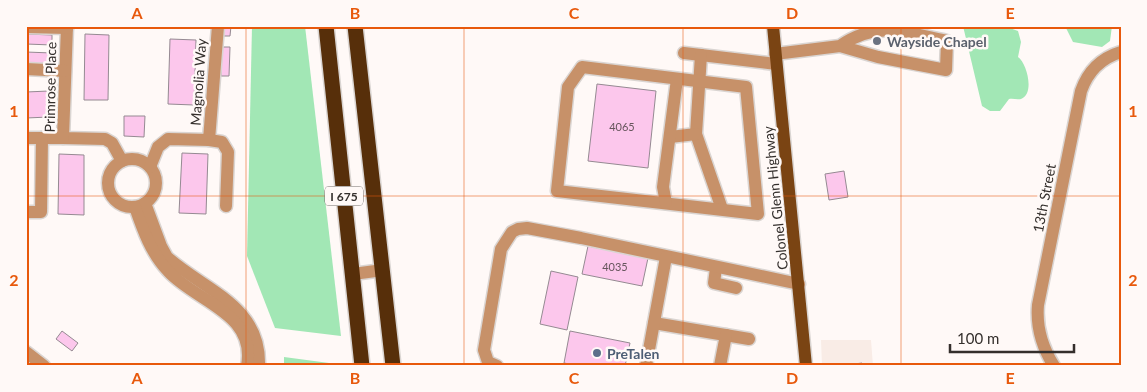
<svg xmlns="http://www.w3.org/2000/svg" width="1147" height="392" font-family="Lato,sans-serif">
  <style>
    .built { fill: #f9ece6 }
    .green { fill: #a2e7b5 }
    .building { fill: #fcc7ec; stroke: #958a92 }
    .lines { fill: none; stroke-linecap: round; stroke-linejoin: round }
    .minor-casing { stroke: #dad5d2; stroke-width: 15 }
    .major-casing { stroke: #dad5d2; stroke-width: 15 }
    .highway-casing { stroke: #dad5d2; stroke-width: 18 }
    .minor { stroke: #c79169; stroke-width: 12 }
    .major { stroke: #7a4413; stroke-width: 12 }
    .highway { stroke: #572f0a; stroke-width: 15 }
    .grid { fill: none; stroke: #e8590c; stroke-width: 1; stroke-opacity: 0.55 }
    .worship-dot { fill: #6b7280; stroke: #fff9f7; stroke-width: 2 }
    .service-dot { fill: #5c6f8a; stroke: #fff9f7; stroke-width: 2 }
    .labels { text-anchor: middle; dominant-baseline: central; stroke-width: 5; stroke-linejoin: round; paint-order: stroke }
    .number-label { font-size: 11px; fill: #66555c }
    .shield { fill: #fff9f7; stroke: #716c69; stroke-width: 1 }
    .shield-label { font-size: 12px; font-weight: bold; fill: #342f2c }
    .worship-label { font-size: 14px; font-weight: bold; fill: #5b616d; stroke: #fff9f7; text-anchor: start }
    .street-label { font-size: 14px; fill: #342f2c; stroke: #fff9f7 }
    .service-label { font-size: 14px; font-weight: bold; fill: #4e5e75; stroke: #fff9f7; text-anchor: start }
    .neatline { fill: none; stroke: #e8590c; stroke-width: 2 }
    .grid-label { font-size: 16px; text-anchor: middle; font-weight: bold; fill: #e8590c }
  </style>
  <rect width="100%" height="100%" fill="#fff9f7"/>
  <polygon class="built" points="821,340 871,340 873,366 822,366"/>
  <g class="green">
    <polygon points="252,26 305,26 341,336 275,328 247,256"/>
    <path d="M963 26H1004L1018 31 1021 42 1018 57C1027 63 1035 94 1021 99 1018 100 1013 98 1009 99L1000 111H990L982 106Z"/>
    <polygon points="1065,26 1112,26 1110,41 1102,47 1073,42"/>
    <polygon points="284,357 344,365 344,366 284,366"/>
  </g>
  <g class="building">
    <polygon points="223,26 231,26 230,36 222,36"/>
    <polygon points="26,34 52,35 52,45 26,44"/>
    <polygon points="85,34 109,35 108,100 84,100"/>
    <polygon points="170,39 196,40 194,105 168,104"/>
    <polygon points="221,47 230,47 229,76 221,76"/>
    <polygon points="26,52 52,53 52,64 26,63"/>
    <polygon points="597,84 656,91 648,168 588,161"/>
    <polygon points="49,91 49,117 26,118 26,92"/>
    <polygon points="124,116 145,116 144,137 124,136"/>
    <polygon points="182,153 208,154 206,214 179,213"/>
    <polygon points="59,154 84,155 84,215 58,214"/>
    <polygon points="844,171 848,197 829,200 825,174"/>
    <polygon points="588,246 648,258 642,286 582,274"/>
    <polygon points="551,271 578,277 567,330 540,324"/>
    <polygon points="62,331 78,343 72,351 56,339"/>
    <polygon points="570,331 630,343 625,366 580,366 564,363"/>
    <polygon points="862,363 862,366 847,366 847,365"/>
  </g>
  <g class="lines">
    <defs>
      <g id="minor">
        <polyline points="67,26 63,138 105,139 112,143 122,161"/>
        <polyline points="26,27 67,28"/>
        <polyline points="684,53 776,64"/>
        <path d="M775 54 840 46 878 57 946 70 947 41C907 33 877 20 840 46"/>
        <polyline points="701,55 696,134 722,209"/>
        <polygon points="582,67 746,87 758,214 557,191 568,87"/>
        <polyline points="26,69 65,71"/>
        <polyline points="670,137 696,134"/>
        <polyline points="26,138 63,138"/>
        <polyline points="209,140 222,142 228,152 226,206"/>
        <circle cx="132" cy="183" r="24"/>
        <polyline points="150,167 158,147 168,139 209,140 218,26"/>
        <path d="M145 203 161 246 167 257C205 291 261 305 259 366"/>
        <polyline points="666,203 663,187 677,79"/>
        <path d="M135 207C143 230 151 253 168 271 196 302 257 313 247 366"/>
        <polyline points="26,212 41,212 42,138"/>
        <polyline points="716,268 714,283 736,288"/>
        <polyline points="353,274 383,270"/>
        <polyline points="654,323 749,339"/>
        <polyline points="26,352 44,366"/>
        <polyline points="497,366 488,362 484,350 501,249 512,232 518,229 527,228 581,238 799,284"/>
        <polyline points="646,366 666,257"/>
        <polyline points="720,366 726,335"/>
        <path d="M1054 366C1042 347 1036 328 1038 305L1081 91C1088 71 1101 58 1121 52"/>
      </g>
      <polyline id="major" points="773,26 806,366"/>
      <g id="highway">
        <polyline points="326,26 362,366"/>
        <polyline points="355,26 393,366"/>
      </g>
    </defs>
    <use href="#minor" class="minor-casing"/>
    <use href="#major" class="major-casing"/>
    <use href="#highway" class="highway-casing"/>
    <use href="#minor" class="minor"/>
    <use href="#major" class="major"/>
    <use href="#highway" class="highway"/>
  </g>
  <path class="grid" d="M246 26V366M464 26V366M683 26V366M901 26V366M26 196H1121"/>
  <circle class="worship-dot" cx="877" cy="41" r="5"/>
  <circle class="service-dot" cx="597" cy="353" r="5"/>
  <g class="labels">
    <g class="number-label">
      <text x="622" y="126">4065</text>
      <text x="615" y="266">4035</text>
    </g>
    <rect class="shield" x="325" y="186.5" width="38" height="19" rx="4"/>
    <g class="shield-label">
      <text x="344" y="196">I 675</text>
    </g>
    <g class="worship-label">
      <text x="887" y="41">Wayside Chapel</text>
    </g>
    <g class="street-label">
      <text transform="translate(198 82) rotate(-86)">Magnolia Way</text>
      <text transform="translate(50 87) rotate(-89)">Primrose Place</text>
      <text transform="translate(775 198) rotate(-96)">Colonel Glenn Highway</text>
      <text transform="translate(1044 198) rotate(-79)">13th Street</text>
    </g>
    <g class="service-label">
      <text x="607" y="353">PreTalen</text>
    </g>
  </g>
  <rect width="1147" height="392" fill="none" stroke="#fff9f7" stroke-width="55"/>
  <path d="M950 344v8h124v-8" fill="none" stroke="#342f2c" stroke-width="2.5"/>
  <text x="957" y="344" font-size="15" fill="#342f2c" stroke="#fff9f7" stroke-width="4" paint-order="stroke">100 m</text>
  <rect x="28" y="28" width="1092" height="336" class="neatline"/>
  <g class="grid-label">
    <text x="137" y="19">A</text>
    <text x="355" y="19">B</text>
    <text x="574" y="19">C</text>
    <text x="792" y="19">D</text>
    <text x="1010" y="19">E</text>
    <text x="14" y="117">1</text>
    <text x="1133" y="117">1</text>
    <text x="14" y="286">2</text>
    <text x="1133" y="286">2</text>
    <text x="137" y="384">A</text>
    <text x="355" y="384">B</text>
    <text x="574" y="384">C</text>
    <text x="792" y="384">D</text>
    <text x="1010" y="384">E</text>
  </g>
</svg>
